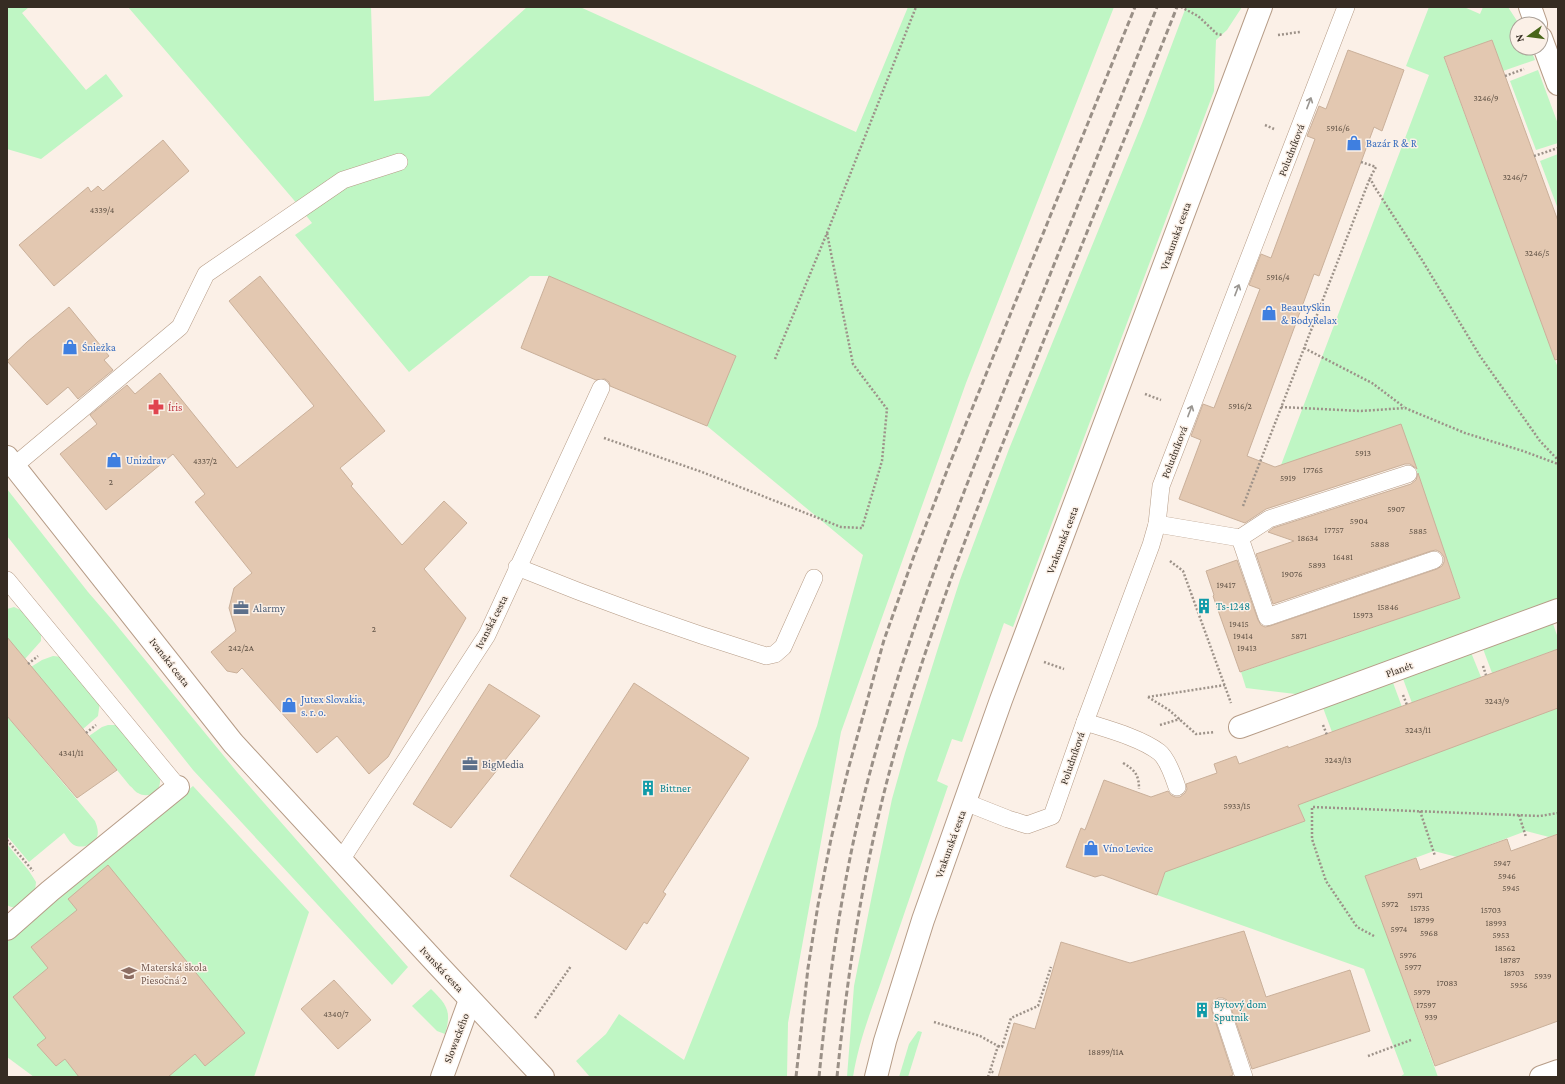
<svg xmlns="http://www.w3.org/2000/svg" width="1565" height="1084" font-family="'Crimson Pro',serif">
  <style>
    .green { fill: #bff6c4 }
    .building { fill: #e3c8b1; stroke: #cab09a }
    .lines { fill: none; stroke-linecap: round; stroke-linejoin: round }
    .lane-casing { stroke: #b69c87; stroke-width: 18 }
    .street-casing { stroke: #b69c87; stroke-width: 24 }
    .secondary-casing { stroke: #b69c87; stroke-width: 24 }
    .path { stroke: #9d9289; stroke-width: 2.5; stroke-dasharray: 2 2; stroke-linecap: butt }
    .lane { stroke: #fff; stroke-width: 17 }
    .street { stroke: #fff; stroke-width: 22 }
    .secondary { stroke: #fff; stroke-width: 22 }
    .rail { stroke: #9a9087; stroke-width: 3; stroke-dasharray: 6 3; stroke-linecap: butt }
    .oneway { stroke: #9a9691 }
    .labels { text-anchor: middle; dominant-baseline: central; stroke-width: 3; stroke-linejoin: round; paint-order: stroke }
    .number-label { font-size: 9px; fill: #615346 }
    .shop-label { font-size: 11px; fill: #366cbe; stroke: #fbf0e7; text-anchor: start }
    .street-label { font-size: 11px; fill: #362c23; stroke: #fbf0e7 }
    .health-label { font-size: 11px; fill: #be3a42; stroke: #fbf0e7; text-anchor: start }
    .culture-label { font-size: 11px; fill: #0d838f; stroke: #fbf0e7; text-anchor: start }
    .service-label { font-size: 11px; fill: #4e5e75; stroke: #fbf0e7; text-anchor: start }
    .education-label { font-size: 11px; fill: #785e54; stroke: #fbf0e7; text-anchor: start }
  </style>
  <rect width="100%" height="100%" fill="#fbf0e7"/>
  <g class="green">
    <polygon points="7,7 29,7 22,13 86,90 106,74 123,96 41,159 7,149"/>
    <polygon points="128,7 371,7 374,101 429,96 527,7 580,7 856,132 908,7 1114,7 966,383 841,732 788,1023 787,1077 590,1077 576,1061 606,1034 619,1014 684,1060 817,726 863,555 707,426 735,356 549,276 530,276 409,372 295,235 312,223 293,199"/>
    <path d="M1186 7H1242L1227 30 1216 40 1214 91 1013 627 1004 623 962 742 952 739 937 781 948 786C927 847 906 908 885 970 873 1006 859 1039 853 1077H847L854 986 872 895 892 799 905 753 939 645 960 580 1009 449 1145 116Z"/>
    <polygon points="1429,7 1464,7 1480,14 1483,7 1508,7 1519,24 1517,24 1517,48 1530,48 1535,60 1503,71 1492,40 1444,58 1558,368 1558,600 1304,695 1246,688 1241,672 1460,598 1401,425 1281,465 1429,75 1406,66"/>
    <polygon points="1538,70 1558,124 1558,143 1536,150 1510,81"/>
    <polygon points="1558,154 1558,209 1540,161"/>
    <polygon points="7,489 88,592 114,622 237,772 408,967 392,985 193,770 7,536"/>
    <polygon points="14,607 27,613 41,631 41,641 25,659 7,638 7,609"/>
    <polygon points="1552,621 1558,638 1558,649 1492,673 1482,646"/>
    <polygon points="1470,650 1481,677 1412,703 1402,676"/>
    <polygon points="53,656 62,657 100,701 98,716 83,729 31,667 42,660"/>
    <polygon points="1392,680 1402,707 1332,732 1322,705"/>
    <polygon points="1558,708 1558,834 1549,837 1526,831 1457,857 1434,851 1366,876 1438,1077 1400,1077 1404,1074 1364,969 1157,895 1174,847 1194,861 1305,821 1297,802"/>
    <path d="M7 716 95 821C97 826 99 832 97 837 93 845 82 849 74 845 70 843 67 837 64 833L29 862 7 836Z"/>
    <path d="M108 725H117L156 770C158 773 160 777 160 780 161 792 148 799 138 793 135 792 133 788 130 786L89 736 102 727Z"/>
    <polygon points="193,786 309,912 254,1077 34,1077 7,1057 7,942"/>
    <path d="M7 844 29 871 36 882 35 891C28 899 19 913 7 905Z"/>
    <path d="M431 989C447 1005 452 1011 445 1034L437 1031 412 1006Z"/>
    <polygon points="918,1031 922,1032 908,1077 899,1077 909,1044"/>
  </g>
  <g class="building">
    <polygon points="1492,40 1558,221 1558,359 1555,360 1444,57"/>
    <polygon points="1348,50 1404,70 1382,131 1374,127 1319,276 1314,274 1247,456 1275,467 1401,424 1417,469 1410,464 1405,464 1266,509 1245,523 1179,499 1201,440 1191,436 1203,404 1214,408 1260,289 1249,285 1261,254 1271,258 1315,139 1307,136 1319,106 1326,109"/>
    <polygon points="163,140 189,171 54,286 19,245 88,187 91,192 98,186 103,191"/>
    <polygon points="260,276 385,431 340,468 353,484 351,486 402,545 444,501 467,523 424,569 466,618 388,757 369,774 337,736 317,753 242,668 237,673 227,671 211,652 236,631 229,608 234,588 252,573 195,502 205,494 173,454 106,510 60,454 97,424 90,415 127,385 135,394 160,373 237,468 314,406 229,301"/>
    <polygon points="549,276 736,356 707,426 610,386 609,382 605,379 596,380 521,348"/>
    <polygon points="69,307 109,356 104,360 113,370 78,399 68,387 47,405 7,361 27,342"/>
    <polygon points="1418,473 1460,598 1240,672 1213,596 1214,595 1206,571 1237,560 1258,620 1261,625 1265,627 1270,626 1437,569 1442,566 1444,562 1444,557 1440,552 1436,550 1431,551 1273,604 1256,554 1294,541 1268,532 1273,528 1411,484 1416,480"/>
    <polygon points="7,637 117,770 77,798 7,716"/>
    <polygon points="1558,649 1558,708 1298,805 1305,821 1165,872 1157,895 1102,875 1095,877 1066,867 1081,828 1085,830 1104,780 1151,797 1168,791 1171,795 1175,797 1180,797 1185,793 1187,789 1186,784 1217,773 1214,764 1236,756 1239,764 1288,746 1288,748"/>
    <polygon points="634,683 749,758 663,892 666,894 647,924 644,922 626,950 510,876"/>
    <polygon points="489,684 540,716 451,828 413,804"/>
    <polygon points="1558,834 1558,1021 1435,1066 1365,876 1416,858 1420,870 1507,839 1511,851"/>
    <polygon points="108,865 245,1033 205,1066 195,1054 168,1077 79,1077 65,1059 56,1066 37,1045 46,1038 13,997 48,968 31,947 77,910 68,899"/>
    <polygon points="1244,931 1266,997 1350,970 1370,1031 1252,1069 1230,1005 1227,1000 1223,998 1218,998 1213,1002 1211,1006 1212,1011 1233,1075 1228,1077 998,1077 1014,1023 1035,1029 1061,942 1130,963"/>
    <polygon points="334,980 371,1020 338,1049 301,1009"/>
  </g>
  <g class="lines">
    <defs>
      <g id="lane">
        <polyline points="14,466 180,327 206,274 343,180 399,162"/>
        <polyline points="1157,524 1240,538 1267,617 1434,560"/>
        <polyline points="1240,538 1269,519 1408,474"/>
        <path d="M517 567C598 600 682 630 766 656L775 654 783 647 814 578"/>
        <polyline points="7,580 178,787"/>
        <path d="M1085 722C1107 729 1141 738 1159 752 1167 758 1174 778 1177 787"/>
        <polyline points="965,802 1008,819 1027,825 1052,816 1085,722 1151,545 1157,524 1161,486 1346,7"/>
        <polyline points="341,860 487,635 601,388"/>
        <polyline points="1221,1008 1244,1077"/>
      </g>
      <g id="street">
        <polyline points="1530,7 1536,24"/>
        <polyline points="1541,38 1558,84"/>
        <polyline points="1240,727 1558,610"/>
        <polyline points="7,929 50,891 178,787"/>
        <polyline points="442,1077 470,1000"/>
        <polyline points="1541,1077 1558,1071"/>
      </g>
      <g id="secondary">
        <polyline points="7,457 233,743 437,964 543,1077"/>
        <polyline points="876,1077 885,1041 923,920 1001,700 1261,7"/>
      </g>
    </defs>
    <use href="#lane" class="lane-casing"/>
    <use href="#street" class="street-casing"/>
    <use href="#secondary" class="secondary-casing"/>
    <g class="path">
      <polyline points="1181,7 1198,16 1217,34 1223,35"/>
      <polyline points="1278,35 1300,32"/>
      <polyline points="1505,76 1524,69"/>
      <polyline points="1265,125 1274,129"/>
      <polyline points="1534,156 1558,148"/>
      <polyline points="1361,162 1376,167 1370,178 1374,186 1422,260 1480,356 1540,441 1558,460"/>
      <polyline points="1304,348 1372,383 1404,407"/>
      <polyline points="775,359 827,233 916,7"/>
      <polyline points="1145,394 1161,400"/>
      <polyline points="1281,407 1361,411 1405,408 1465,433 1523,451 1558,464"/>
      <polyline points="604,438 702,472 841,527 862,528 882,461 887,409 853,364 827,233"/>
      <polyline points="1243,506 1370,178"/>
      <polyline points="1170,561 1183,571 1231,703"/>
      <polyline points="1044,662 1064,669"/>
      <polyline points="28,664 38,656"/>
      <polyline points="1483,666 1486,675"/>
      <polyline points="1403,695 1407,705"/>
      <polyline points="1148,697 1169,710 1196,734 1215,732"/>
      <polyline points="1148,697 1225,685"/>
      <polyline points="1160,725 1180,719"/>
      <polyline points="1323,725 1327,735"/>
      <polyline points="86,733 96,725"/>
      <path d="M1123 763C1135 770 1139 775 1139 789"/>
      <polyline points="1420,811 1435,856"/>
      <polyline points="1519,815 1526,837"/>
      <polyline points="7,840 33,871"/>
      <polyline points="1374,936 1357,927 1326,881 1312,839 1312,807 1540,816 1558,813"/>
      <polyline points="535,1018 571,966"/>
      <polyline points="934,1022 980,1036 998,1046 990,1071"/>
      <polyline points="998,1046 1002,1047 1011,1018 1038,1006 1051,967"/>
      <polyline points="1368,1056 1411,1040"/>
      <polyline points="988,1077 990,1071 995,1073"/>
    </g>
    <use href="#lane" class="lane"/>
    <use href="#street" class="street"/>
    <use href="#secondary" class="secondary"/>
    <g class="rail">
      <polyline points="796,1077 808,968 818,905 831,839 848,770 884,640 915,553 948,468 1135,7"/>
      <path d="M819 1077C829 975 843 874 869 776 906 637 959 503 1012 370 1060 249 1109 128 1157 7"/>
      <path d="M837 1077C847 977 862 878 887 781 924 640 978 505 1032 370 1080 249 1129 128 1177 7"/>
    </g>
  </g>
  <defs><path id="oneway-shaft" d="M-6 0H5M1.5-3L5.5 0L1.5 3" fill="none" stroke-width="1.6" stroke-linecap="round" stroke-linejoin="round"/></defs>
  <g class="oneway">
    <use href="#oneway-shaft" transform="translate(1309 103) rotate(-69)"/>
    <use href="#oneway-shaft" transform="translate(1237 290) rotate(-69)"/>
    <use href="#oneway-shaft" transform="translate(1190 411) rotate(-69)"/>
  </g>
  <defs>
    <symbol id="shop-bare" viewBox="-9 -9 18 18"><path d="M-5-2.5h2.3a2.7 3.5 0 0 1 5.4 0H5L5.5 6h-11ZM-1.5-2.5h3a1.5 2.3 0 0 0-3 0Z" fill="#3f7fe0" stroke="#fbf0e7" stroke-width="2.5" paint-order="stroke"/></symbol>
    <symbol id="pharmacy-bare" viewBox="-9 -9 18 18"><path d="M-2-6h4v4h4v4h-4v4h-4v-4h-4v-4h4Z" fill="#e0444e" stroke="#fbf0e7" stroke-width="2.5" paint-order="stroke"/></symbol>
    <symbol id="building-bare" viewBox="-9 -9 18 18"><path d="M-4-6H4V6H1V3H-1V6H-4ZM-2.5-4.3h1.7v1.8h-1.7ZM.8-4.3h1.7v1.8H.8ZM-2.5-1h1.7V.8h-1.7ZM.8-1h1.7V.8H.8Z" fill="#0f9aa8" stroke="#fbf0e7" stroke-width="2.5" paint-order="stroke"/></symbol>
    <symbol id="office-bare" viewBox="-9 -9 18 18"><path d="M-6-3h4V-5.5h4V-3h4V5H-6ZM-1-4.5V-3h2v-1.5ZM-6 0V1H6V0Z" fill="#5c6f8a" stroke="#fbf0e7" stroke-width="2.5" paint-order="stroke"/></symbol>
    <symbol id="school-bare" viewBox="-9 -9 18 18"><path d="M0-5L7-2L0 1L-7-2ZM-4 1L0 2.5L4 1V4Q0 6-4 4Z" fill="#8d6e63" stroke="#fbf0e7" stroke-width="2.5" paint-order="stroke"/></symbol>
  </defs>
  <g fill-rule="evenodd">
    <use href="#shop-bare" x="1343" y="132" width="22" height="22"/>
    <use href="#shop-bare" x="1258" y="302" width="22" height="22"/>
    <use href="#shop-bare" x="59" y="336" width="22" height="22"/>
    <use href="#pharmacy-bare" x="145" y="396" width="22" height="22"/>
    <use href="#shop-bare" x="103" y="449" width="22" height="22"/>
    <use href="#building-bare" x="1193" y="595" width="22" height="22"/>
    <use href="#office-bare" x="230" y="597" width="22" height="22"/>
    <use href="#shop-bare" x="278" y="694" width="22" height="22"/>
    <use href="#office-bare" x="459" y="753" width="22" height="22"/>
    <use href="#building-bare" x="637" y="777" width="22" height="22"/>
    <use href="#shop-bare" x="1080" y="837" width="22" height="22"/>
    <use href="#school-bare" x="118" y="962" width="22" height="22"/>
    <use href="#building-bare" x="1191" y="999" width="22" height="22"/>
  </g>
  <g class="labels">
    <g class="number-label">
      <text x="1486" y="98">3246/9</text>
      <text x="1338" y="128">5916/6</text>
      <text x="1515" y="177">3246/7</text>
      <text x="102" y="210">4339/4</text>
      <text x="1537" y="253">3246/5</text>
      <text x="1278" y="277">5916/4</text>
      <text x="1240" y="406">5916/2</text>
      <text x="1363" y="453">5913</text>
      <text x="205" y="461">4337/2</text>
      <text x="1313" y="470">17765</text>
      <text x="1288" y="478">5919</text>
      <text x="111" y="482">2</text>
      <text x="1396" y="509">5907</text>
      <text x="1359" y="521">5904</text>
      <text x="1334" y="530">17757</text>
      <text x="1418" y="531">5885</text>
      <text x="1308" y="538">18634</text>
      <text x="1380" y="544">5888</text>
      <text x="1343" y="557">16481</text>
      <text x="1317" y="565">5893</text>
      <text x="1292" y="574">19076</text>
      <text x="1226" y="585">19417</text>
      <text x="1388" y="607">15846</text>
      <text x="1363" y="615">15973</text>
      <text x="1239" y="624">19415</text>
      <text x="374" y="629">2</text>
      <text x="1243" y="636">19414</text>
      <text x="1299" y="636">5871</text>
      <text x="241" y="648">242/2A</text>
      <text x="1247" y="648">19413</text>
      <text x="1497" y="701">3243/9</text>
      <text x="1418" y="730">3243/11</text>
      <text x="71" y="753">4341/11</text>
      <text x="1338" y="760">3243/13</text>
      <text x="1237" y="806">5933/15</text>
      <text x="1502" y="863">5947</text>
      <text x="1507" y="876">5946</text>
      <text x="1511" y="888">5945</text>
      <text x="1415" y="895">5971</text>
      <text x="1390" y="904">5972</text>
      <text x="1420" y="908">15735</text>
      <text x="1491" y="910">15703</text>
      <text x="1424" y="920">18799</text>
      <text x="1496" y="923">18993</text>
      <text x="1399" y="929">5974</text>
      <text x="1429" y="933">5968</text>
      <text x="1501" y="935">5953</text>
      <text x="1505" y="948">18562</text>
      <text x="1408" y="955">5976</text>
      <text x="1510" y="960">18787</text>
      <text x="1413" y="967">5977</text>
      <text x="1514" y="973">18703</text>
      <text x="1543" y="976">5939</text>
      <text x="1447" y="983">17083</text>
      <text x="1519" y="985">5956</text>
      <text x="1422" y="992">5979</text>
      <text x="1426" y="1005">17597</text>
      <text x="336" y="1014">4340/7</text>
      <text x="1431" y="1017">939</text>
      <text x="1106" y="1052">18899/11A</text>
    </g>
    <g class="shop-label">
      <text x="1366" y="143">Bazár R &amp; R</text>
      <text x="1281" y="307">BeautySkin<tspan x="1281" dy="13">&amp; BodyRelax</tspan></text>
      <text x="82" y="347">Śnieżka</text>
      <text x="126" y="460">Unizdrav</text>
      <text x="301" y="699">Jutex Slovakia,<tspan x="301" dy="13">s. r. o.</tspan></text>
      <text x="1103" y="848">Víno Levice</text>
    </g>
    <g class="street-label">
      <text transform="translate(1291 150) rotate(-69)">Poludníková</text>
      <text transform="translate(1175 236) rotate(-70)">Vrakunská cesta</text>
      <text transform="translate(1174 452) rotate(-69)">Poludníková</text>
      <text transform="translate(1062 540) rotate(-69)">Vrakunská cesta</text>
      <text transform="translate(491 622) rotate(-63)">Ivanská cesta</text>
      <text transform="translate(170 662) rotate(52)">Ivanská cesta</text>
      <text transform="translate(1399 669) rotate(-20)">Planét</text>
      <text transform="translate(1072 758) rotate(-71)">Poludníková</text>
      <text transform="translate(950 844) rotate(-70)">Vrakunská cesta</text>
      <text transform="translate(442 969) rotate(47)">Ivanská cesta</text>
      <text transform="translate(456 1038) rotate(-69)">Slowackého</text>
    </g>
    <g class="health-label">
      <text x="168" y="407">Íris</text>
    </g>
    <g class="culture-label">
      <text x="1216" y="606">Ts-1248</text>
      <text x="660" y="788">Bittner</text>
      <text x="1214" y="1004">Bytový dom<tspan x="1214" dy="13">Sputnik</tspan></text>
    </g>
    <g class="service-label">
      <text x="253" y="608">Alarmy</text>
      <text x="482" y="764">BigMedia</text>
    </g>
    <g class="education-label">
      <text x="141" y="967">Materská škola<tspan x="141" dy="13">Piesočná 2</tspan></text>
    </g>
  </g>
  <rect width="1565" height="1084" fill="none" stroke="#362c23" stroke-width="16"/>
  <g transform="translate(1529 36) rotate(256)"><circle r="19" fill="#fbf0e7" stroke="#aca299"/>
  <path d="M0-3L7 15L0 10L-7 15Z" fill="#48661a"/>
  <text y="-6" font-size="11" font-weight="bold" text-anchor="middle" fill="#362c23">N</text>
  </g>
</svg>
